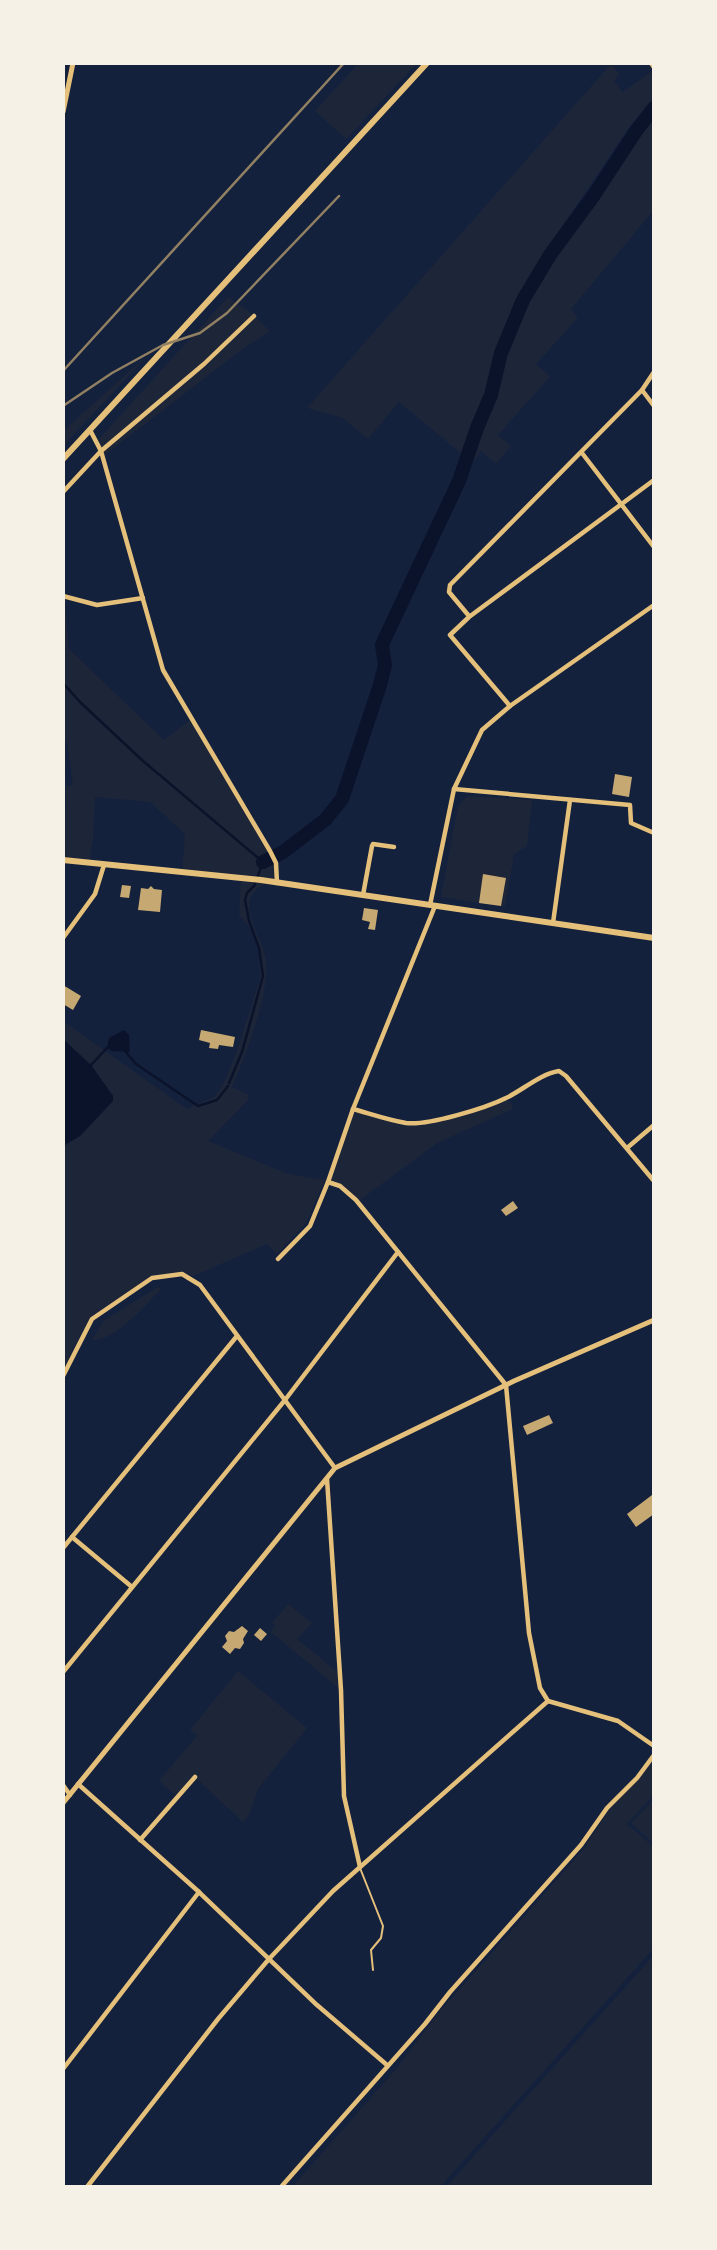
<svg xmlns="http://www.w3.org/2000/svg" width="717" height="2250" font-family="'Sofia Sans Condensed',sans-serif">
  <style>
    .green { fill: #1d2539 }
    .water { fill: #0b132b }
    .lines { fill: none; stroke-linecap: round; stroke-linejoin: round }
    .stream { stroke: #0b132b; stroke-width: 2.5 }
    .river { stroke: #0b132b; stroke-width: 14 }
    .building { fill: #c6a872 }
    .service { stroke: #e5c07b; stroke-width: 2 }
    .minor { stroke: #e5c07b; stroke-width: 4.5 }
    .tertiary { stroke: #e5c07b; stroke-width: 5 }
    .secondary { stroke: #e5c07b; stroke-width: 6 }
    .rail { stroke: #918062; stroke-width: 2.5 }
  </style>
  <rect width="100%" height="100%" fill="#14213d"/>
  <g class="green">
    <polygon points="359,63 417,63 346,139 315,111"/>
    <polygon points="611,64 619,74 614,81 623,92 652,71 654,97 630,126 527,279 513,305 492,368 519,297 538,266 632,127 654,100 654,210 571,309 578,318 536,364 550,377 498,435 511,446 496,464 481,451 467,471 447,522 418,573 403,611 388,639 388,665 381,694 351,777 346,799 336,813 277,859 274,854 323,818 337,804 378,684 382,665 380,645 383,637 402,601 412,571 441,518 483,406 463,455 399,402 368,439 343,418 307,408"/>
    <polygon points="228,297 250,312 270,331 240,351 102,457 96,442"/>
    <polygon points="148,355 63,446 63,431"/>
    <path d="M63 602H65L69 649 164 740 190 720 276 863 277 883 265 881V884C230 901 263 935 266 961 270 993 245 1057 232 1087L249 1095 248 1100 208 1141 288 1174 325 1180 306 1223 277 1254 267 1244 193 1276 183 1272 152 1276 90 1317 63 1370V1146L80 1136 113 1101V1096L91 1065 63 1039V1021L187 1109 214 1097 224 1083 237 1051 260 979 259 950 248 925 239 915 241 878 182 872 185 834 150 802 95 797 93 838 89 863 65 860 66 786 73 785 67 743 63 735Z"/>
    <polygon points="467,796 532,800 527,846 514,854 505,907 441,897 458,806"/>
    <polygon points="505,1100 511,1102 513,1109 437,1143 360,1200 341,1184 331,1180 355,1111 408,1125 424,1124"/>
    <path d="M158 1287 161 1289C146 1305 114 1342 92 1340L103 1321Z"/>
    <polygon points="288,1604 312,1623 297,1639 340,1674 341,1690 271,1632 275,1626 272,1623"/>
    <polygon points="238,1671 307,1728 258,1789 249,1815 243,1822 197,1779 179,1798 159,1781 197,1736 190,1730"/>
    <polygon points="654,1759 654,1795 627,1824 654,1847 654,1948 440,2187 292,2187 397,2068 439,2012 554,1883 585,1847 609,1810"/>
    <polygon points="654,1799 654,1844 631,1823"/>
    <polygon points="654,1955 654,2187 446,2187"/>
  </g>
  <g class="water">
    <polygon points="124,1030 129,1035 130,1052 112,1051 107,1048 109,1038"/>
    <polygon points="63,1039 91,1065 113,1096 113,1101 80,1136 63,1146"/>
  </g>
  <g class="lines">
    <g class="stream">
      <polyline points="63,683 80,702 143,761 263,862 254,886 247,893 245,900 249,921 259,948 263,976 242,1052 229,1083"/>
      <polyline points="125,1051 136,1064 198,1106 217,1100 228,1086"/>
      <polyline points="91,1065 108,1047"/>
    </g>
    <polyline class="river" points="263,862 283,852 325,820 342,799 380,685 385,665 382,645 385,638 459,481 477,428 491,395 501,353 523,300 550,255 594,195 636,131 654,108"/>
  </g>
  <g class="building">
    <polygon points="615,774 632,777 629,797 612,794"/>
    <polygon points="483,874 506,878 501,906 479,903"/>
    <polygon points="122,885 131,886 129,898 120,897"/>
    <polygon points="151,886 154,889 162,890 160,912 138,910 141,888 148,889"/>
    <polygon points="364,908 378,910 375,930 368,929 370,922 362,920"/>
    <polygon points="63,985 81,996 73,1010 63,1004"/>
    <polygon points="201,1030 235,1037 233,1047 219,1045 218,1049 209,1048 210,1043 199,1040"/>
    <polygon points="513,1201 518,1208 506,1216 501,1210"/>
    <polygon points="549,1415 553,1423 527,1435 523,1426"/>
    <polygon points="652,1495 654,1514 636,1527 627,1514"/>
    <polygon points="242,1626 248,1631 243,1639 244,1643 240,1649 235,1648 230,1654 222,1647 227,1641 225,1636 229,1631 234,1632"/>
    <polygon points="260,1628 267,1634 261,1641 254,1635"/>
  </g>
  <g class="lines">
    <polyline class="service" points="360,1868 383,1926 381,1938 371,1950 373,1970"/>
    <g class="minor">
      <polyline points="642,390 654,406"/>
      <polyline points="90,430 101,451 163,670 270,851 276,863 277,883"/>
      <polyline points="582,453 654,547"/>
      <polyline points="63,492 101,451 204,364 254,316"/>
      <polyline points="63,596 97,605 143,598"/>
      <polyline points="469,616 449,592 450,585 642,390 654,372"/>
      <polyline points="510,706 450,635 469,617 654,480"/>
      <polyline points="454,789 630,805 631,823 654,833"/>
      <polyline points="363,895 372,846 373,844 394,847"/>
      <polyline points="430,905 454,789 482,730 510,706 654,605"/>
      <polyline points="553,923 570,800"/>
      <polyline points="63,938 95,894 104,865"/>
      <path d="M353 1109C371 1114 388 1120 406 1123 427 1126 486 1108 506 1098 523 1090 540 1074 559 1071L566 1076 654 1181"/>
      <polyline points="627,1148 654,1125"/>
      <polyline points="328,1182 340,1186 356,1200 506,1385 529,1633 540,1688 548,1701"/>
      <polyline points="278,1259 310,1226 328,1182 353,1109 435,906"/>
      <polyline points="63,1376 92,1319 152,1278 182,1274 200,1285 335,1468"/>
      <polyline points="327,1479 341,1690 344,1796 360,1867"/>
      <polyline points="72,1537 132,1587"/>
      <polyline points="63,1548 237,1336"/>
      <polyline points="63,1672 285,1400 398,1252"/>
      <polyline points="78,1784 199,1892 317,2005 387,2065"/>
      <polyline points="63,1785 70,1795"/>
      <polyline points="140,1840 195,1777"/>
      <polyline points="63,2069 199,1892"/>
      <polyline points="87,2187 218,2019 269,1959 333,1891 548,1701 618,1721 654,1746"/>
      <polyline points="281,2187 425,2024 450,1992 581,1845 607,1808 637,1778 654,1755"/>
    </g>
    <g class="tertiary">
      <polyline points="63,112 73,63"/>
      <polyline points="63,1803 335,1468 514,1381 654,1320"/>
    </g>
    <g class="secondary">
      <polyline points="652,63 654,66"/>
      <polyline points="63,459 427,63"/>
      <polyline points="63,860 261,880 654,938"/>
    </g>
    <g class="rail">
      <polyline points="63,371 344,63"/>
      <polyline points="63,406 112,373 163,345 200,333 227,313 339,196"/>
    </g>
  </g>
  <rect width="717" height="2250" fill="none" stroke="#f6f1e7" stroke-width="130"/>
</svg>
